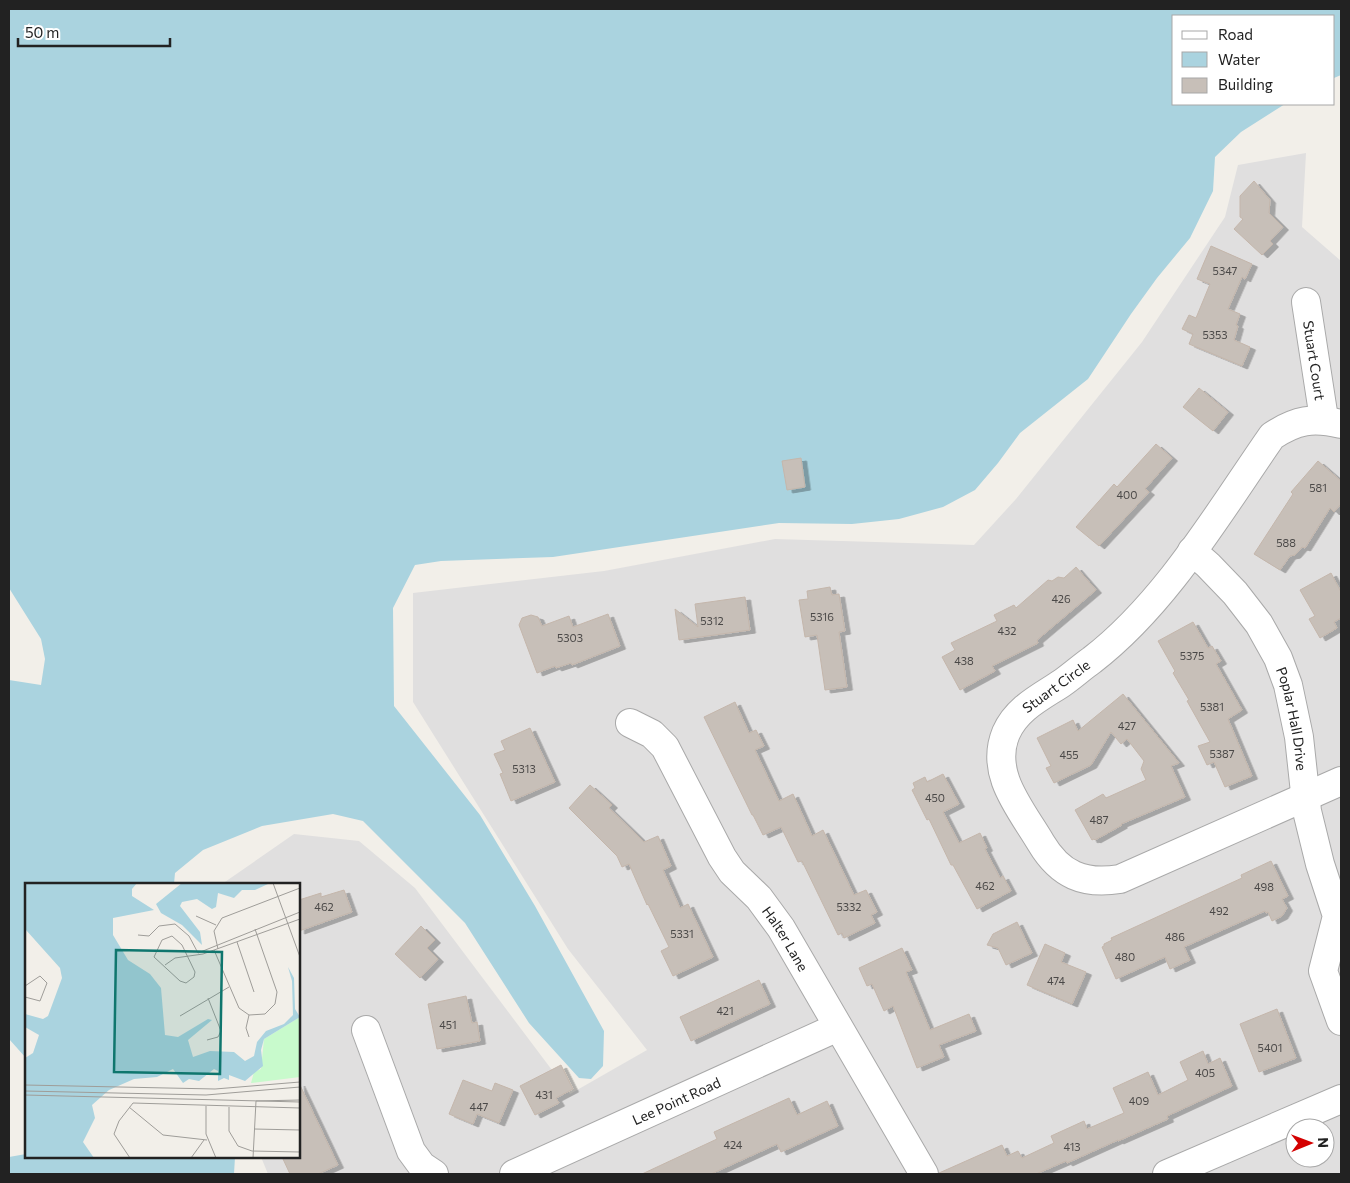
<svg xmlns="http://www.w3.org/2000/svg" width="1350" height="1183" font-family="Commissioner,sans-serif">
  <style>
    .residential { fill: #e0dfdf; fill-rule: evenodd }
    .water { fill: #aad3df }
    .building { fill: #c7bfb8; stroke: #c4b6ab; filter: url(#shadow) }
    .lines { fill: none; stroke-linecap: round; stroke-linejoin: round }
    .minor-casing { stroke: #a9a9a9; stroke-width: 30 }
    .minor { stroke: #fff; stroke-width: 28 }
    .labels { text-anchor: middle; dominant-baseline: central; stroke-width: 5; stroke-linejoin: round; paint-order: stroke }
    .number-label { font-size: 11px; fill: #4b4948 }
    .street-label { font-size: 14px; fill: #222; stroke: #fff }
    .inset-road { fill: none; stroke: #9f9d99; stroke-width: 1 }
    .view { fill: #0f766e; fill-opacity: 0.15; stroke: #0f766e; stroke-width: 2.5 }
    .inset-edge { fill: none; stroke: #222; stroke-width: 2.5 }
  </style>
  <defs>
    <filter id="shadow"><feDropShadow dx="5.5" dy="3" stdDeviation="0" flood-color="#0004"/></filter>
  </defs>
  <rect width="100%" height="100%" fill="#f2efe9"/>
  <path class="residential" d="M1306 153 1302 227 1341 261V1174H268L261 1157H299V884H222L294 834 359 841 415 888 570 1094 647 1050 568 949 413 702V593L604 571 775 539 974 545 1016 499 1142 342 1225 217 1238 165ZM1295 1128H1325V1158H1295Z"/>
  <g class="water">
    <polygon points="9,9 1341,9 1341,75 1334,78 1334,16 1174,16 1174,104 1285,104 1241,132 1215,157 1213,191 1190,238 1157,278 1131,314 1088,379 1020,433 998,463 975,490 943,507 899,519 852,524 779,523 553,557 441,561 415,565 393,608 394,706 480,815 535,906 604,1031 603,1066 591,1079 579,1078 529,1023 465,923 363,821 333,814 262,826 203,850 175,873 174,884 26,884 26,1058 9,1039 9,680 41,685 45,659 41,639 9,588"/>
    <polygon points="26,1154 26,1157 235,1157 234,1174 9,1174 9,1157"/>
  </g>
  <g class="building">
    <polygon points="1254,181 1270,200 1269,213 1283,227 1270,241 1273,244 1262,255 1234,229 1243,219 1240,217 1240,196"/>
    <polygon points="1211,246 1252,264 1245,279 1242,277 1228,309 1240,314 1236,325 1238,326 1234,340 1250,347 1242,366 1189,344 1193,334 1182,329 1189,315 1196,318 1210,284 1197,279"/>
    <polygon points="1199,388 1228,412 1213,431 1183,407"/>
    <polygon points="1156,444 1172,458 1145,489 1149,492 1099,546 1076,527 1114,484 1117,487"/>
    <polygon points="801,458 805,487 787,490 782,461"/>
    <polygon points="1318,461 1341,481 1341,504 1334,512 1330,508 1305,548 1302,547 1295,555 1290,556 1280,570 1254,554 1293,494 1291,492"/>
    <polygon points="1076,567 1096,590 1037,640 1038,643 992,666 995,671 960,690 942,657 955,650 951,643 997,621 994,615 1014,605 1016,608 1048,580 1052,581 1058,577 1064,578"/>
    <polygon points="1331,573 1341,592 1341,618 1334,622 1337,628 1320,638 1309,619 1315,616 1300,590"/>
    <polygon points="830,587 832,595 839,594 845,631 839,632 847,687 825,690 817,635 805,637 799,600 808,599 807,591"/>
    <polygon points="745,597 750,630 679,640 675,609 698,627 695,604"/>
    <polygon points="608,614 620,646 572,665 571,663 556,668 555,666 537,673 519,625 522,618 531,615 538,617 542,626 569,616 573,627"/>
    <polygon points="1193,622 1208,648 1212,646 1221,661 1216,664 1242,710 1228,719 1252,776 1225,787 1214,762 1207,765 1198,746 1210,742 1187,701 1189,700 1173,673 1175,671 1158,641"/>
    <polygon points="1123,694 1179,763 1171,766 1185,797 1121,824 1122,825 1095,840 1094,839 1092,840 1075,810 1103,794 1106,798 1146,780 1141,769 1144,761 1127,739 1121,744 1111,732 1091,765 1054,783 1046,768 1051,766 1037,738 1073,720 1078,731"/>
    <polygon points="735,702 749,733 756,730 764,746 755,750 779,801 793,794 812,836 823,830 854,895 866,890 877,912 871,915 875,923 844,938 842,933 838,935 802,861 798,862 781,827 763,835 753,815 752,815 704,717"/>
    <polygon points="530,728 555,782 511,801 500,774 503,773 494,754 505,750 501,741"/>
    <polygon points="943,774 959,804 943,812 959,843 980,833 987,848 985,849 1000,878 1003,876 1011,891 977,909 953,865 951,865 929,819 927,820 912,790 915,788 913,783 925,777 927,782"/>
    <polygon points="590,785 612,805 609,808 644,842 658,836 671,866 663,870 680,908 688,904 713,957 673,976 661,951 669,947 648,904 647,905 629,864 622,867 617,856 569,808"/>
    <polygon points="1271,861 1288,896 1282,899 1287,908 1282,916 1272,921 1268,912 1266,913 1265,911 1184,947 1190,960 1170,969 1165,957 1116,979 1102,947 1104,946 1104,944 1112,940 1111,938 1242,878 1241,875"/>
    <polygon points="344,890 352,912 299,931 299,900 321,893 321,897"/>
    <polygon points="1017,922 1032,953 1006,965 998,948 987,945 993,934"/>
    <polygon points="421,926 435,940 427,948 438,959 420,978 395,954"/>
    <polygon points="1045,944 1065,953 1061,962 1086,972 1072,1004 1027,985"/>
    <polygon points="902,948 912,970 906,972 930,1030 969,1014 976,1031 939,1045 944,1057 917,1068 893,1006 884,1011 872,984 867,986 859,968"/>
    <polygon points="759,980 770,1004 691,1041 680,1017"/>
    <polygon points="466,996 472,1023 477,1022 480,1041 437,1049 428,1004"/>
    <polygon points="1277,1009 1296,1058 1259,1072 1240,1024"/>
    <polygon points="1203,1051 1208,1064 1220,1058 1232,1086 1167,1116 1168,1119 1118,1141 1118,1140 1067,1163 1066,1161 1036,1174 940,1174 939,1173 1002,1145 1007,1156 1018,1151 1022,1158 1054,1143 1051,1136 1084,1121 1087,1129 1124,1113 1113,1088 1148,1072 1158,1095 1188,1080 1180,1062"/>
    <polygon points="561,1065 573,1089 556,1098 559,1103 535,1115 520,1086"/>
    <polygon points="463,1080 492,1091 495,1083 513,1090 499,1123 477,1114 473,1124 449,1114"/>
    <polygon points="299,1083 338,1165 318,1174 290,1174 283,1159 287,1157 299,1157"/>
    <polygon points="789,1098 797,1115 827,1101 838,1126 781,1152 777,1144 711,1174 642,1174 717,1139 714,1132"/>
  </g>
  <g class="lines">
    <defs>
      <g id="minor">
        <path id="s1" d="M1306 302 1324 419"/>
        <path d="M1341 424C1313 417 1296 420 1272 436 1219 512 1166 603 1092 660 1082 667 1072 676 1062 683 1041 697 1017 708 1006 733 989 774 1021 809 1041 843 1060 875 1084 885 1120 879L1341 781"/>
        <path id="s2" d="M1192 551 1208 565 1235 593 1259 624 1278 658 1288 685 1299 737 1307 811 1320 864 1337 916 1323 971 1341 1021"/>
        <path id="s3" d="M630 723 652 734 665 747 722 857 732 872 759 898 781 928 924 1174"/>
        <polyline points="366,1030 411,1151 422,1166 434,1174"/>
        <path id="s4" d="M514 1174 838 1027"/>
        <polyline points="1167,1174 1341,1099"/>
      </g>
    </defs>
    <use href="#minor" class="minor-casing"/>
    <use href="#minor" class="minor"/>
  </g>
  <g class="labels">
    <g class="number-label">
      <text x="1225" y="270">5347</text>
      <text x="1215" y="334">5353</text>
      <text x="1318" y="487">581</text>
      <text x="1127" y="494">400</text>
      <text x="1286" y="542">588</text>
      <text x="1061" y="598">426</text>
      <text x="822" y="616">5316</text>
      <text x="712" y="620">5312</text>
      <text x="1007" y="630">432</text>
      <text x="570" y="637">5303</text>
      <text x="1192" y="655">5375</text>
      <text x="964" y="660">438</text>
      <text x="1212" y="706">5381</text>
      <text x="1127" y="725">427</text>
      <text x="1222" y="753">5387</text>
      <text x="1069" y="754">455</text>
      <text x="524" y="768">5313</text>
      <text x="935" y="797">450</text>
      <text x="1099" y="819">487</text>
      <text x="985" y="885">462</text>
      <text x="1264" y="886">498</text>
      <text x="324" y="906">462</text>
      <text x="849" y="906">5332</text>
      <text x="1219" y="910">492</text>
      <text x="682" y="933">5331</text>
      <text x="1175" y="936">486</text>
      <text x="1125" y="956">480</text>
      <text x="1056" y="980">474</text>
      <text x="725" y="1010">421</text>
      <text x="448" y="1024">451</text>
      <text x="1270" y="1047">5401</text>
      <text x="1205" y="1072">405</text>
      <text x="544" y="1094">431</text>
      <text x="1139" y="1100">409</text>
      <text x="479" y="1106">447</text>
      <text x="733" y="1144">424</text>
      <text x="1072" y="1146">413</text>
    </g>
    <g class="street-label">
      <text stroke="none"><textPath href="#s1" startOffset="59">Stuart Court</textPath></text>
      <text transform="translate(1056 686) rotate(-36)">Stuart Circle</text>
      <text stroke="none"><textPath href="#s2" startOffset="201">Poplar Hall Drive</textPath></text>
      <text stroke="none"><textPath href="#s3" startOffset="271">Halter Lane</textPath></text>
      <text stroke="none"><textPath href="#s4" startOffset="178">Lee Point Road</textPath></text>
    </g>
  </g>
  <g transform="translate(25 883)">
    <rect width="275" height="275" fill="#f2efe9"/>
    <path d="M275 134V194L226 200 229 189 236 186 239 156Z" fill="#c8facc"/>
    <path d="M0 0H112L107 6V13L129 27 88 35V52L103 77 125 91 136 105 140 152 153 154 183 136 187 137 163 157 168 174 185 168 209 169 220 178 229 173 232 159 241 148 259 141 268 132 267 98 263 84 269 95 270 126 275 134 239 156 236 167 238 183 220 198 204 192V197L199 195 193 198V188L189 186 174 198 164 196 158 200 148 186 132 194 109 196 84 207 67 222 70 235 58 259 69 275H0V175L8 170 14 152 0 144V131L18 136 23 133 37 95 35 85 1 47ZM157 0H242L243 1 230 7H217L209 15 193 10 191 24 187 26 172 16 157 19 155 23 175 49 177 62 157 42 136 30 131 21Z" fill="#aad3df"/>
    <path class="inset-road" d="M248 0 275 74M171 33 191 42M113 52 124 53 134 43 150 41 164 53 173 70M147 53 157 62 170 89 169 94 161 100 155 98 129 74 137 57ZM212 59 229 109M193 66 189 48 197 35 275 5M189 67 214 125 224 132 240 131 250 121 252 109 230 46M173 70 275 29M140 82 150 75 178 71 275 36M0 103 15 93 22 100 15 118 0 114M155 133 204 104M224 154 221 145 224 132M182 157 193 154 196 148 183 115M0 202 190 206 275 199M0 208 181 212 275 204M0 212 275 219M181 223V251L191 275M104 224 138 252 182 257M204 224V248L213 263 227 268 275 269M229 246 275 247M105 275 89 251 94 238 108 220 275 225M166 275 179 257M228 275 231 218 275 217"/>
    <path class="view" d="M91 67 197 69 195 191 89 189Z"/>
    <rect width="275" height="275" class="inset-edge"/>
  </g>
  <rect width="1350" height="1183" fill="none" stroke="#222222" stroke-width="20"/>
  <rect x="1172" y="15" width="162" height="90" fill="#ffffff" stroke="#a7a7a7"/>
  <rect x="1182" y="31" width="25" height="8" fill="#ffffff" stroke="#a7a7a7"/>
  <text x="1218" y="40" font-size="15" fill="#222222">Road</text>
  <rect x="1182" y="52" width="25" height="15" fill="#aad3df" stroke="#a7a7a7"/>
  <text x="1218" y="65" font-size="15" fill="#222222">Water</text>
  <rect x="1182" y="78" width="25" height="15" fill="#c7bfb8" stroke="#a7a7a7"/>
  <text x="1218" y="90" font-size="15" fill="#222222">Building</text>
  <g transform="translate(1310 1143) rotate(89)"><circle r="24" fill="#ffffff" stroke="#a7a7a7"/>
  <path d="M0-4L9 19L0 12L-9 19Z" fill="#d40000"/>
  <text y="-8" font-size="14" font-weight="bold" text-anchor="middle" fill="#222222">N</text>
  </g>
  <path d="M18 38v8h152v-8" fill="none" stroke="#222222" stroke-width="2.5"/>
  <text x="25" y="38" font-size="15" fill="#222222" stroke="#ffffff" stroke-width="4" paint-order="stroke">50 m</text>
</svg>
